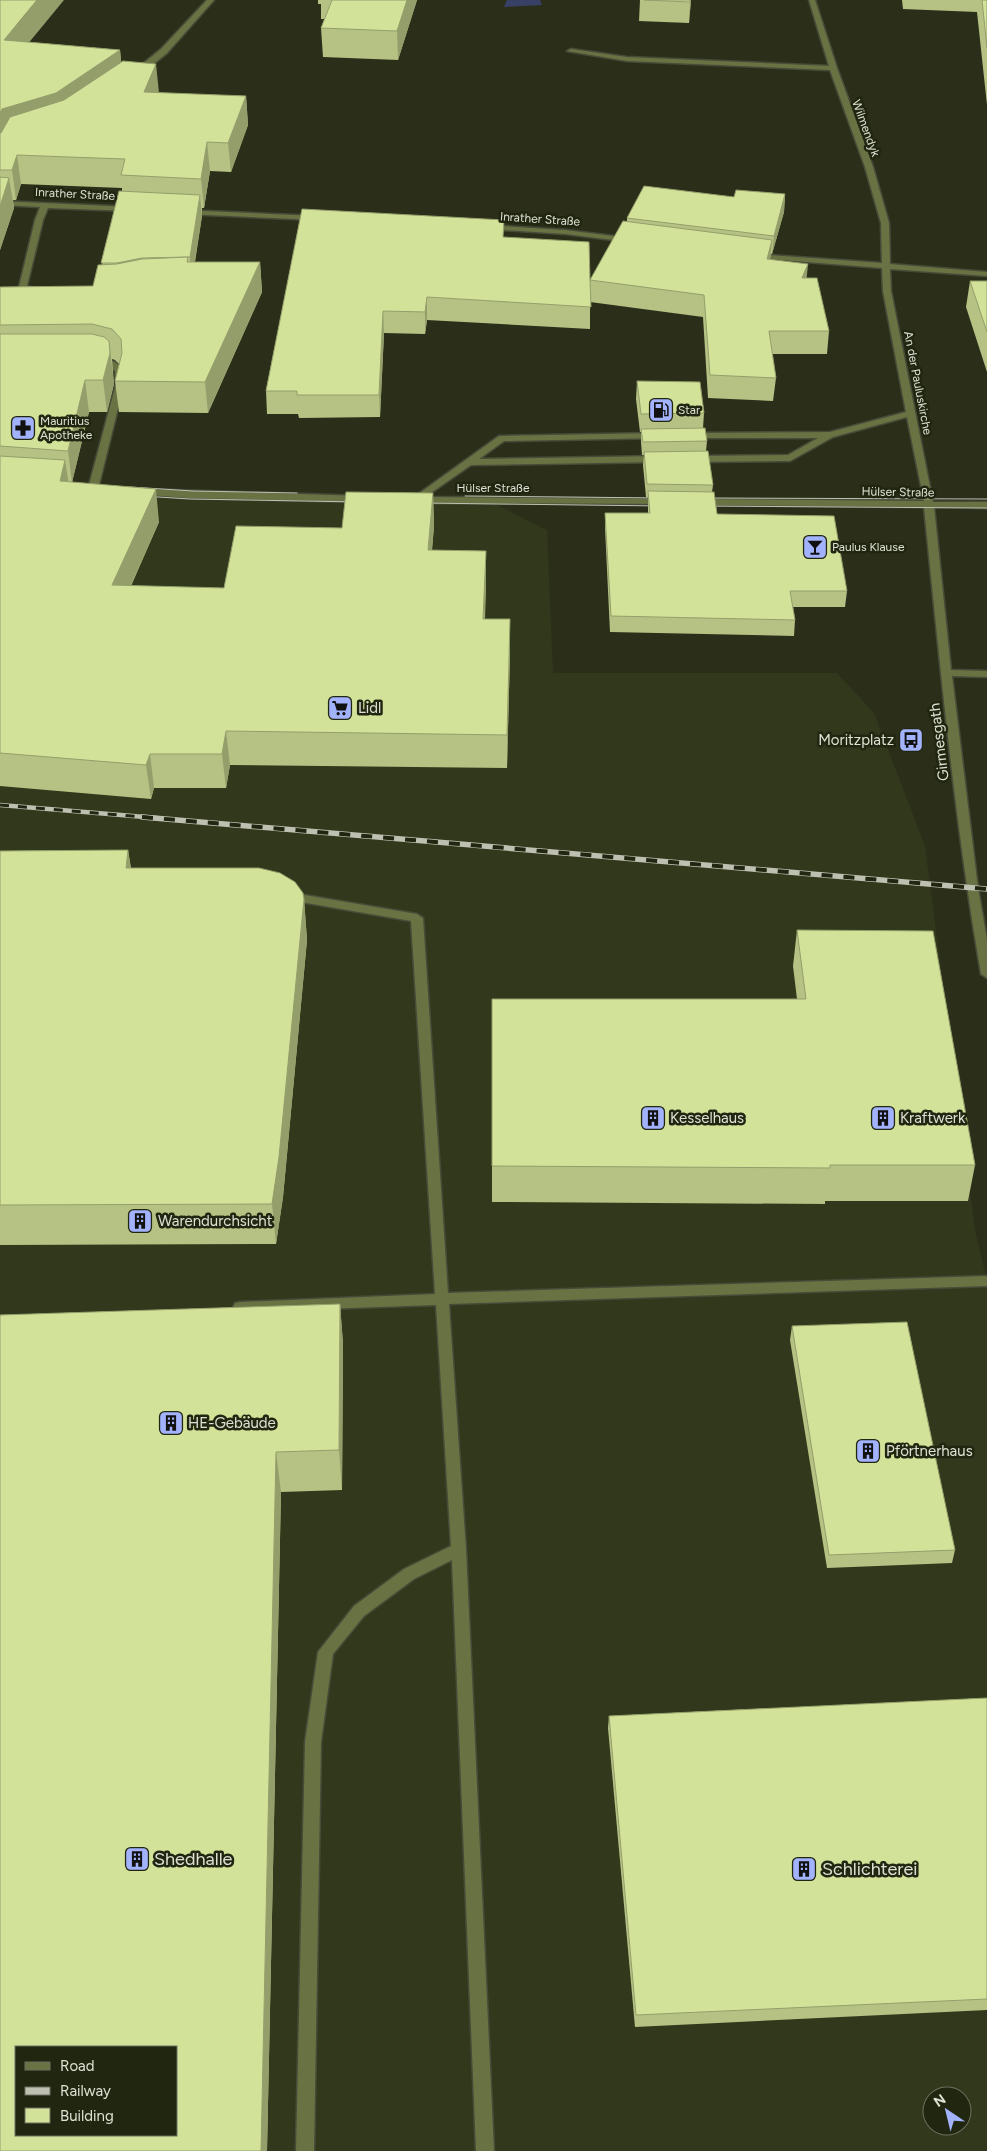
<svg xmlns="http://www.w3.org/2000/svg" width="987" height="2151" font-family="Figtree,sans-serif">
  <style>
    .built { fill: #32381b; fill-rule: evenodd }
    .green { fill: #394065 }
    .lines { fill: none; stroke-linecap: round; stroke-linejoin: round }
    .minor-casing { stroke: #474b38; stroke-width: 3 }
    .minor { fill: #687242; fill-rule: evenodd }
    .tram { stroke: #bec1b2; stroke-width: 1 }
    .rail-far1-casing { stroke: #bec1b2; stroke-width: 4.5 }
    .rail-casing { stroke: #bec1b2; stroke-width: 5.5 }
    .rail-far1 { stroke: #212610; stroke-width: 3; stroke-dasharray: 9; stroke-linecap: butt }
    .rail { stroke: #212610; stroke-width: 4; stroke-dasharray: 11; stroke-linecap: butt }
    .wall { fill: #b5c284 }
    .shaded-wall { fill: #949e6b }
    .building { fill: #d3e299; stroke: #949e6b; fill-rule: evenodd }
    .labels { text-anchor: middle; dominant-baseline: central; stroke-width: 5; stroke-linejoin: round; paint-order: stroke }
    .far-street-label { font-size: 12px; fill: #dde0d3; stroke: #212610 }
    .far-poi-label { font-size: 12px; fill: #dde0d3; stroke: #212610; text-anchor: start }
    .poi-label { font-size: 15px; fill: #dde0d3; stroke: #212610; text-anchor: start }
    .street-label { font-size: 15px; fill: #dde0d3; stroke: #212610 }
    .near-poi-label { font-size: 18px; fill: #dde0d3; stroke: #212610; text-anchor: start }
  </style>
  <rect width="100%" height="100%" fill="#2b2f1a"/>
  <path class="built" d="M0 482 188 495 487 500 547 530 553 673H837L874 713 925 846 975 1230 987 1280V2151H0ZM16 2047H176V2135H16ZM932 2096H962V2126H932Z"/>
  <polygon class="green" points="507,0 540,0 542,5 504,7"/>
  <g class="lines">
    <defs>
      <g id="minor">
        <polygon points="207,0 214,0 167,53 140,75 134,75 134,71 161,49"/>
        <path d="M809 0H815L837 68 873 167 889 223 890 264 987 272V276L890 269 891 291 933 502H987V508L934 507 951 670 987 671V677L952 676 978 888 987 940V978L981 974C954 819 940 663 924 507L700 505 695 502 700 499 924 501 907 417 833 437 790 461 693 462 688 459 693 456 788 455 818 438H686V434L689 433 830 432 906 412 883 291 882 268 755 258 751 256 755 254 882 263 881 223 865 167 830 70 627 61 567 51 571 49 627 57 829 66Z"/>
        <polygon points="0,201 132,207 136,209 132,211 48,208 43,220 27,286 41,291 31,295 19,287 35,220 40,207 0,205"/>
        <polygon points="182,210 317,216 321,218 317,220 185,214 181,212"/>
        <polygon points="484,225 565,230 629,238 633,240 629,242 565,234 487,229 484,229"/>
        <polygon points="97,358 115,362 122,368 124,384 98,489 93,492 88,489 116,384 115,371 109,366 94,363 94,359"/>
        <polygon points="657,433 660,434 660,438 504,441 479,459 660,456 665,459 660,462 471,465 425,497 665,499 668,500 668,504 415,503 410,500 499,436"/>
        <polygon points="140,489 362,496 367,499 362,502 188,498 137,494 137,490"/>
        <polygon points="287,892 417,914 423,918 448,1293 987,1276 987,1286 449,1304 466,1549 494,2151 476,2151 452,1560 414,1579 364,1616 333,1654 321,1742 314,2151 296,2151 305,1742 318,1652 354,1606 404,1569 451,1546 436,1305 240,1312 235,1311 233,1307 235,1303 240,1302 435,1294 411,921 283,899 281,896"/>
      </g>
    </defs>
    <use href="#minor" class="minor-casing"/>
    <use href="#minor" class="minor"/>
    <g class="tram">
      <polyline points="130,487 193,491 297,493"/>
      <polyline points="142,496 190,499 360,502"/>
      <polyline points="465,496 662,498"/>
      <polyline points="702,498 987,499"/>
      <polyline points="420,503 662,506"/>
      <polyline points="702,506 987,508"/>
    </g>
    <defs>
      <polyline id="rail-far1" points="0,805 157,818"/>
      <polyline id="rail" points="142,817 987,889"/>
    </defs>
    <use href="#rail-far1" class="rail-far1-casing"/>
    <use href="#rail" class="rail-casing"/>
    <use href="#rail-far1" class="rail-far1"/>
    <use href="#rail" class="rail"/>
  </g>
  <g class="wall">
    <polygon points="0,0 29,42 120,50 121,62 159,93 246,96 248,125 231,172 210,171 204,208 202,208 202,216 195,262 260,262 262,292 208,413 119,412 115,381 119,364 115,360 112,359 114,384 107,412 89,412 72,482 159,522 131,586 224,588 342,528 433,493 434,526 432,550 486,551 486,583 485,619 510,653 507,768 230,765 226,788 154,788 151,799 0,786 0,287 93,286 102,265 122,191 122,188 21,184 16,200 13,200 14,208 0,250"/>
    <polygon points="318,0 417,0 398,60 323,57 321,28 325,19 321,19 321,4 318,4"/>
    <polygon points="640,0 691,0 689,23 639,21"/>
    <polygon points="902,0 987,0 987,105 977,12 903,9"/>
    <polygon points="785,194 784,212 772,254 771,254 770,259 806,278 829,331 827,354 772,354 776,378 773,401 708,398 703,317 590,302 590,329 427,320 425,334 384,333 380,417 299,418 298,414 267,414 266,391 302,209 504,237 590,280 627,222 627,218 734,197"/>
    <polygon points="970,281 987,281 987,372 966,307"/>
    <polygon points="637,381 704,413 703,428 707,441 706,451 713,485 712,492 717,514 847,591 845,607 793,607 795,620 794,636 610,632 605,528 605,513 648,513 648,497 646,497 643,465 644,455 642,455 641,442 641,432 640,432 636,399"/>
    <polygon points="128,850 131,868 304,899 307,940 283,1197 276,1244 0,1245 0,851"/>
    <polygon points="797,930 975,1165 968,1201 825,1201 825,1204 492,1202 492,999 797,999 793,966"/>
    <polygon points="340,1304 343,1344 342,1490 281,1492 267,2151 0,2151 0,1315"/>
    <polygon points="792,1326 955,1550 952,1563 827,1568 790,1340"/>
    <polygon points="987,1698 987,2010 635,2027 608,1728 609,1716"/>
  </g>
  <g class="shaded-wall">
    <polygon points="37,0 64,0 8,68 4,40"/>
    <polygon points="407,0 417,0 398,60 397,31"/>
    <polygon points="690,0 691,0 689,23 690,2"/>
    <polygon points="120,50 123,78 0,150 0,113 2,109"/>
    <polygon points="156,64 159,93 144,92"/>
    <polygon points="246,96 248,125 231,172 228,143"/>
    <polygon points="207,142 210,171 204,208 201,179"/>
    <polygon points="17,155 21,184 16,200 12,170"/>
    <polygon points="9,178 14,208 0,250 0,206"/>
    <polygon points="785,194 784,212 772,254 774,236"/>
    <polygon points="200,195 202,216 192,279 190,257"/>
    <polygon points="772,240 770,261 767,259"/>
    <polygon points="142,258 145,280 120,285 117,263"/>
    <polygon points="260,262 262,292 208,413 205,382"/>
    <polygon points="808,264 806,286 802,278"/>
    <polygon points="427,297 427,320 425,334 425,312"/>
    <polygon points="383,311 384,333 380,417 379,395"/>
    <polygon points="109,341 114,384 107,412 103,380"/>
    <polygon points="85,380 89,412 72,483 68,451"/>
    <polygon points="65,460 70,492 60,481"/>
    <polygon points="156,489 159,522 116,618 112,585"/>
    <polygon points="433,493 434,526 429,583 428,550"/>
    <polygon points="486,551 486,583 483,652 483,619"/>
    <polygon points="510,619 510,653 507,768 507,735"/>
    <polygon points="226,731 230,765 226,788 222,754"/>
    <polygon points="150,754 154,788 151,799 146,765"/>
    <polygon points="128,850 134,890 126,868"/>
    <polygon points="304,899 307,940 283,1197 276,1244 272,1204"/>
    <polygon points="340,1304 343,1344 342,1490 339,1450"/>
    <polygon points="276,1452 281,1492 267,2151 261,2151"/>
  </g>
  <g class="building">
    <polygon points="0,0 37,0 4,40 120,50 56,93 2,109 0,113"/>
    <polygon points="332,0 407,0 397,31 321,28"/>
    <polygon points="644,0 690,0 690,2"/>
    <polygon points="982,0 987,0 987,48"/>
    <polygon points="123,61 156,64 144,92 246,96 228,143 207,142 201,179 121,175 125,159 69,157 17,155 12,170 0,170 0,133 1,133 10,117 64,100"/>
    <polygon points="0,177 9,178 0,206"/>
    <polygon points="644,186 734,197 736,190 785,194 774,236 627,218"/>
    <polygon points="119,191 200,195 190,257 142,258 117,263 101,263"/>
    <polygon points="302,209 504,220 503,237 589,242 590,280 623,221 772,240 767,259 808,264 802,278 817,278 829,331 769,331 776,378 710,375 704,295 590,280 591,307 427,297 425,312 383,311 379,395 297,395 297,391 266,391"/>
    <polygon points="188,257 187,262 260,262 205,382 115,381 122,353 121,339 112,329 92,324 0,325 0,287 93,286 98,265 117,264 142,259"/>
    <polygon points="970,281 987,281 987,332"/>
    <polygon points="0,334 92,334 104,337 109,341 110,353 103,380 85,380 68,451 0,446"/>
    <polygon points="637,381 700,382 704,413 641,414"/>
    <polygon points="705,428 707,441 643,442 641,429"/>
    <polygon points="708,451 713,485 647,484 644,452"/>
    <polygon points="0,456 65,460 60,481 156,489 112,585 224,588 236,526 342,528 346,492 433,493 428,550 486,551 483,619 510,619 507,735 226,731 222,754 150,754 146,765 0,753"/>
    <polygon points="648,491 714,492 717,514 834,516 847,591 790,591 795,620 611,616 605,513 650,513"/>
    <polygon points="128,850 126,868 259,868 280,873 295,882 303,893 304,899 279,1157 272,1204 0,1205 0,851"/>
    <polygon points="797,930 933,931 975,1165 830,1165 830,1168 492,1166 492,999 806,999"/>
    <path d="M340 1304 339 1450 276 1452 261 2151H0V1315ZM16 2047H176V2135H16Z"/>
    <polygon points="907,1322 955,1550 829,1555 792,1326"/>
    <polygon points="987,1698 987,1999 636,2015 609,1716"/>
  </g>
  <defs>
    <symbol id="fuel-square" viewBox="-11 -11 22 22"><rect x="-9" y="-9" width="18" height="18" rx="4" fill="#a2b2fd" stroke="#212610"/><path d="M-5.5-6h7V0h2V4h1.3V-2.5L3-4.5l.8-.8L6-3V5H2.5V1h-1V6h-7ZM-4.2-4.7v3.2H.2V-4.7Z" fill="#111"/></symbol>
    <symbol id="pharmacy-square" viewBox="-11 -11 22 22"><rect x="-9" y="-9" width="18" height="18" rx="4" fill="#a2b2fd" stroke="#212610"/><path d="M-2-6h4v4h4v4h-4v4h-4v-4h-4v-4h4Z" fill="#111"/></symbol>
    <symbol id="bar-square" viewBox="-11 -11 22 22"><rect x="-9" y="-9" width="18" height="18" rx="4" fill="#a2b2fd" stroke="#212610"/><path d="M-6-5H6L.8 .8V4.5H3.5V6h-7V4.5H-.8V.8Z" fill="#111"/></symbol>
    <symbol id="supermarket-square" viewBox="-11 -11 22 22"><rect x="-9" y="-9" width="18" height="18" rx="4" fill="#a2b2fd" stroke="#212610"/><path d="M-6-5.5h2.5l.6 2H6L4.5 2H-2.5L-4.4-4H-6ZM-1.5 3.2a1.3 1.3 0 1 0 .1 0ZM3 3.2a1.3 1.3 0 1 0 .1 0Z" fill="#111"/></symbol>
    <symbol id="bus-square" viewBox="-11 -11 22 22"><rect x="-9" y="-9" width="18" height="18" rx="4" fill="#a2b2fd" stroke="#212610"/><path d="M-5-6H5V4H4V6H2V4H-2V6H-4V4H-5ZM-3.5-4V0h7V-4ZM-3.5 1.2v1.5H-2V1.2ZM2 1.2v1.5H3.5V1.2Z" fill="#111"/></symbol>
    <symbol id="building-square" viewBox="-11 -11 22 22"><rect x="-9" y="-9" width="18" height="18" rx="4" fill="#a2b2fd" stroke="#212610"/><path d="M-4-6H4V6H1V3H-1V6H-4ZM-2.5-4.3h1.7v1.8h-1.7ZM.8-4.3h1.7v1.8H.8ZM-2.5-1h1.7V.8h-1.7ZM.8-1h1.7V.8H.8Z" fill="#111"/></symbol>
  </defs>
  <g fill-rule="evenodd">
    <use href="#fuel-square" x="647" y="396" width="28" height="28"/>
    <use href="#pharmacy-square" x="9" y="414" width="28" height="28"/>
    <use href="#bar-square" x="801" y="533" width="28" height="28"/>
    <use href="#supermarket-square" x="326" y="694" width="28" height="28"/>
    <use href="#bus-square" x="897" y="726" width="28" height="28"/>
    <use href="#building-square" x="639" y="1104" width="28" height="28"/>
    <use href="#building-square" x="869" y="1104" width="28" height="28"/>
    <use href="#building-square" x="126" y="1207" width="28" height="28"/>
    <use href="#building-square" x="157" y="1409" width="28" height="28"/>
    <use href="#building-square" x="854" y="1437" width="28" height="28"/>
    <use href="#building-square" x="123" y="1845" width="28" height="28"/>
    <use href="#building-square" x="790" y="1855" width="28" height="28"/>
  </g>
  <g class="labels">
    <g class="far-street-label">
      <text transform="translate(866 128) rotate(70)">Wilmendyk</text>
      <text transform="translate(75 194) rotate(3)">Inrather Straße</text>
      <text transform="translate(540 219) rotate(4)">Inrather Straße</text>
      <text transform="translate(918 383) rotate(79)">An der Pauluskirche</text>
      <text x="493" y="488">Hülser Straße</text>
      <text transform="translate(898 492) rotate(1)">Hülser Straße</text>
    </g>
    <g class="far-poi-label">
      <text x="678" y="410">Star</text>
      <text x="40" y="421">Mauritius<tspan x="40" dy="14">Apotheke</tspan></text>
      <text x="832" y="547">Paulus Klause</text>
    </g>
    <g class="poi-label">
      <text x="358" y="708">Lidl</text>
      <text x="894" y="740" text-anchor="end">Moritzplatz</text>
      <text x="670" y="1118">Kesselhaus</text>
      <text x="900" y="1118">Kraftwerk</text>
      <text x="158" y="1221">Warendurchsicht</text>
      <text x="188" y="1423">HE-Gebäude</text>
      <text x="886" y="1451">Pförtnerhaus</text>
    </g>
    <g class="street-label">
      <text transform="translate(939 742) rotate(-97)">Girmesgath</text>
    </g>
    <g class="near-poi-label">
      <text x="154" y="1859">Shedhalle</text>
      <text x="822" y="1869">Schlichterei</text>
    </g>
  </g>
  <rect x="15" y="2046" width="162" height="90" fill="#212610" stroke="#6c705e"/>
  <rect x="25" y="2062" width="25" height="8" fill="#687242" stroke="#6c705e"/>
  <text x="60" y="2071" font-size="15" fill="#dde0d3">Road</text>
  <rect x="25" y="2087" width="25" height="8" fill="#bec1b2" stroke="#6c705e"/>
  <text x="60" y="2096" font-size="15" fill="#dde0d3">Railway</text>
  <rect x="25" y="2108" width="25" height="15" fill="#d3e299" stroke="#6c705e"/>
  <text x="60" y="2121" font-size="15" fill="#dde0d3">Building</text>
  <g transform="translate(947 2111) rotate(325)"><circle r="24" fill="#212610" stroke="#6c705e"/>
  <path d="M0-4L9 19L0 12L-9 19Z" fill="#a2b2fd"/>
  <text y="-8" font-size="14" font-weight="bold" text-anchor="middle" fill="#dde0d3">N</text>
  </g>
</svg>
